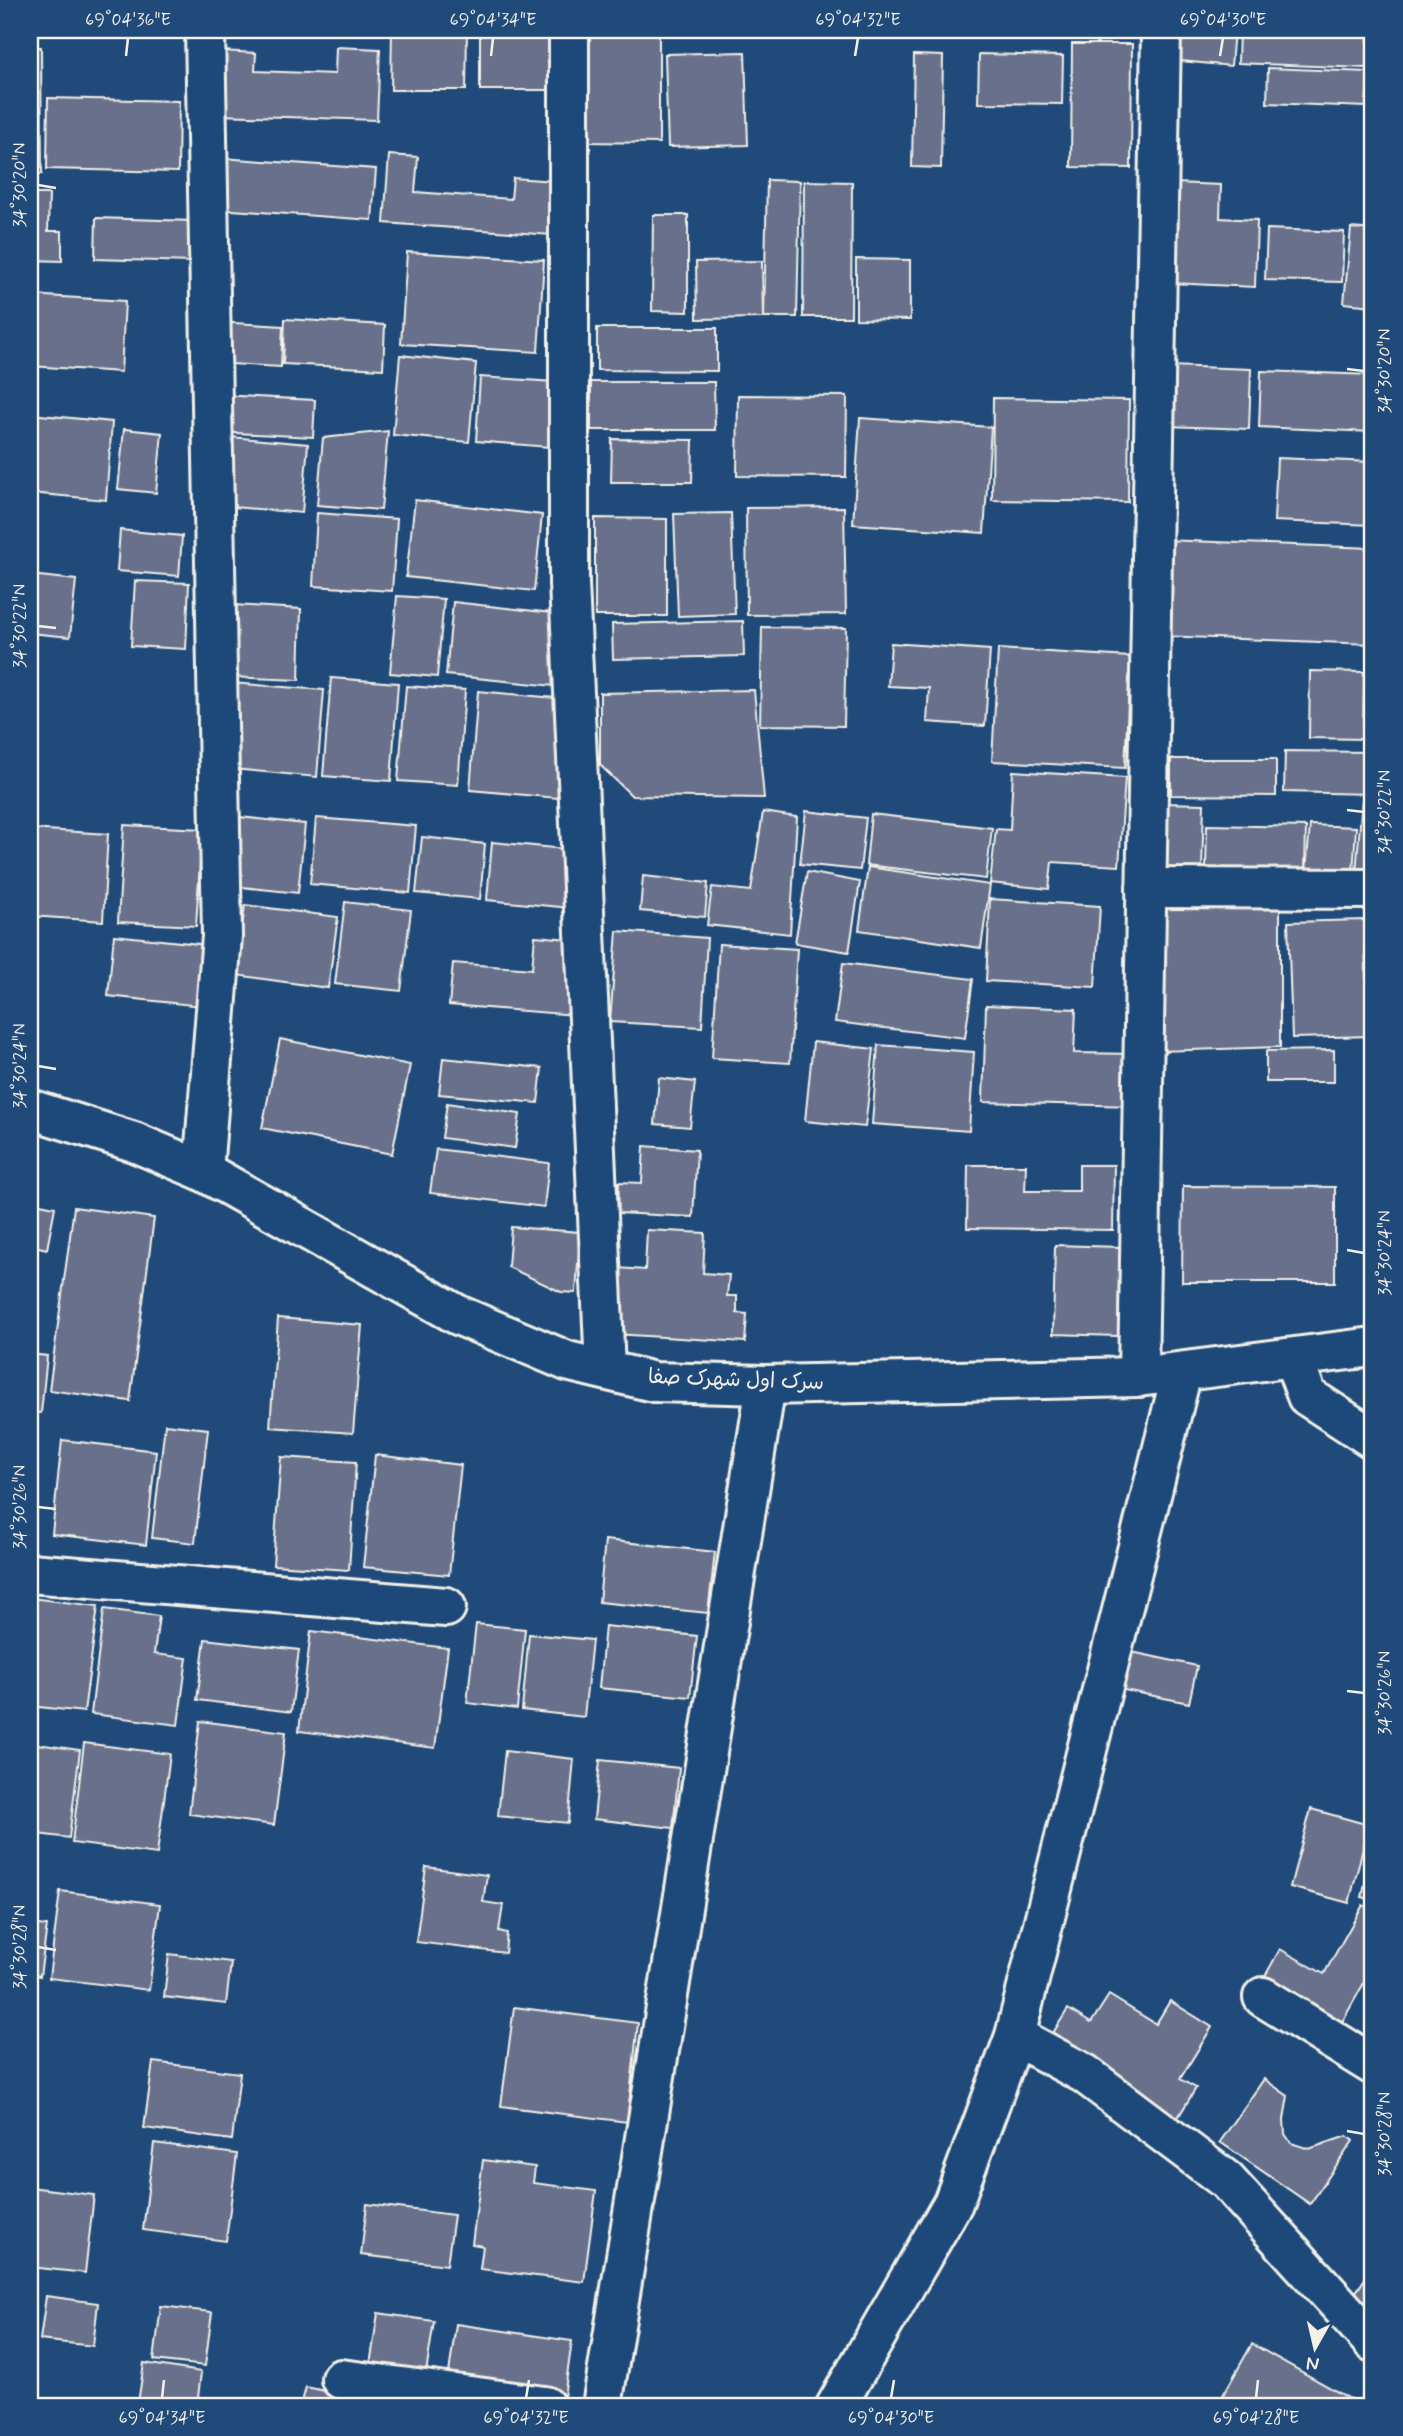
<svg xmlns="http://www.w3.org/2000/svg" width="1403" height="2436" font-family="Mynerve,'Playpen Sans Arabic',sans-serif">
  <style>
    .building { fill: #686f8b; stroke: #f4f1e8; stroke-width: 2 }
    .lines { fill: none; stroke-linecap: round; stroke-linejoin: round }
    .minor-casing { stroke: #f4f1e8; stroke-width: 44 }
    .tertiary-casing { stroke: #f4f1e8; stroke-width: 44 }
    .minor { stroke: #1f4a7a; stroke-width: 38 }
    .tertiary { stroke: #1f4a7a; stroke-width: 38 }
    .ticks { fill: none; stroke: #f4f1e8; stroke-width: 2.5 }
    .labels { text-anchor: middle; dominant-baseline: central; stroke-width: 6; stroke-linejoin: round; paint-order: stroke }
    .street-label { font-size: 21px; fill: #f4f1e8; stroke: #1f4a7a }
    .neatline { fill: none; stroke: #f4f1e8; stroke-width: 2.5 }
    .ticks-label { font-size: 18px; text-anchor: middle; fill: #f4f1e8 }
  </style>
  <rect width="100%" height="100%" fill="#1f4a7a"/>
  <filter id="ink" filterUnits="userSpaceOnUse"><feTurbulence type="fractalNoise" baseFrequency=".0143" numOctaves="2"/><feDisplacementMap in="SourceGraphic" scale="14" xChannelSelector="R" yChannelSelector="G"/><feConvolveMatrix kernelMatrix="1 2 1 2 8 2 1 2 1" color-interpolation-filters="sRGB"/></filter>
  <g filter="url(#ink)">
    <g class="building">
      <polygon points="392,30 467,30 466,90 391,90"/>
      <rect x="480" y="30" width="77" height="60"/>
      <polygon points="583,30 659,30 659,143 584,142"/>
      <polygon points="1174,30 1234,30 1231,66 1171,60"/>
      <polygon points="1239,30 1368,34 1366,68 1238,63"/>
      <polygon points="1072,44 1132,44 1131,168 1071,167"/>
      <polygon points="30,47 41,47 42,174 30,174"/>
      <polygon points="336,47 380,49 377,120 219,115 222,51 256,53 255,71 335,74"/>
      <polygon points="745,52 748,145 668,147 665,54"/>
      <polygon points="979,54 1063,56 1062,104 978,103"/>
      <polygon points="914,55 943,56 941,168 912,167"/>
      <polygon points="1268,68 1368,72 1366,107 1267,103"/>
      <polygon points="48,98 179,101 178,172 47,169"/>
      <polygon points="389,155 418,157 415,192 511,199 513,178 555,181 552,235 384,223"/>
      <polygon points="222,158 376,169 372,220 218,209"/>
      <polygon points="767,180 800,181 797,317 764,317"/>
      <polygon points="804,181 852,182 851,317 803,317"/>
      <polygon points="1174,183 1221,185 1220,218 1257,220 1255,287 1170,283"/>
      <polygon points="30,194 49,194 48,231 62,231 62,261 30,260"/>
      <polygon points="653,215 688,215 688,312 652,311"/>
      <polygon points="96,218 193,221 192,262 95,259"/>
      <polygon points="1351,228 1373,230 1373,306 1344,303"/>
      <polygon points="1267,229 1344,232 1342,282 1265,280"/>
      <polygon points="407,252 544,260 538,352 401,344"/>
      <polygon points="856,259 910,260 910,320 856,319"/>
      <polygon points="762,261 763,318 697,319 696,262"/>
      <polygon points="30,295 125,301 121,372 30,366"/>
      <polygon points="285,319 385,325 383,369 283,364"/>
      <polygon points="216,322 283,326 281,367 214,363"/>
      <polygon points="597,328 717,328 717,371 597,370"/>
      <polygon points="400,355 476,363 469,442 393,435"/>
      <polygon points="1168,366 1251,369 1249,429 1166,426"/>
      <polygon points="1261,371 1373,375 1373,432 1259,427"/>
      <polygon points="480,377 554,382 549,447 476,441"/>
      <polygon points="591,382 714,382 715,430 591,430"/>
      <polygon points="218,395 315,400 313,437 216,432"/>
      <polygon points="738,395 847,396 846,477 737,476"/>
      <polygon points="993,398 1129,400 1128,502 992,500"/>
      <polygon points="30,414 112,422 106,500 30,493"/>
      <polygon points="860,418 991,427 984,533 853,524"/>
      <polygon points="124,429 162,433 156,493 118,489"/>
      <polygon points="388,431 381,510 317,505 323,438"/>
      <polygon points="230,437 308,444 302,513 223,506"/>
      <polygon points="612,439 693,440 692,482 611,482"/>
      <polygon points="1277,458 1373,462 1373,525 1274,521"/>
      <polygon points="415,500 542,515 534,591 406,577"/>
      <polygon points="844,507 846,614 747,615 746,508"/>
      <polygon points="317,513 397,519 392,591 313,586"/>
      <polygon points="731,513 735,614 678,616 674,514"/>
      <polygon points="595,518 667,519 667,616 595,616"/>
      <polygon points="120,530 182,536 179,576 117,571"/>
      <polygon points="1163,540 1373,548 1372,644 1160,636"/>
      <polygon points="30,575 76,580 70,637 30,633"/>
      <polygon points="135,581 189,583 186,649 131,646"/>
      <polygon points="397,596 444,599 437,677 390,673"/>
      <polygon points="453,602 561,614 554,686 446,675"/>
      <polygon points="233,605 301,609 299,680 229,677"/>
      <polygon points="743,621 744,656 613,659 612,624"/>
      <polygon points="762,627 846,628 844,726 760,725"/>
      <polygon points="891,643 990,650 985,726 927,722 929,688 888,686"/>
      <polygon points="998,649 1130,657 1125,768 992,761"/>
      <polygon points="1310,671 1364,672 1363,739 1309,738"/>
      <polygon points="331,678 398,683 391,781 323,776"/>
      <polygon points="231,683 324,690 317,777 223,768"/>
      <polygon points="406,686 465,690 458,785 398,781"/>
      <polygon points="754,690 764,798 632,796 600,765 600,693"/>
      <polygon points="478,691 566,699 558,798 470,790"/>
      <polygon points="30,692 32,692 34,777 30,777"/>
      <polygon points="1285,751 1371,752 1371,794 1284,792"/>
      <polygon points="1171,759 1276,759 1276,796 1171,795"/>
      <polygon points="1013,771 1125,778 1119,866 1052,862 1049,889 990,883 996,829 1010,830"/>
      <polygon points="1362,800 1373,801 1373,873 1356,872"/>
      <polygon points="1162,803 1204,804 1202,870 1161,870"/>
      <polygon points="806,811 866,818 860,870 800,864"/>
      <polygon points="763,812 797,817 790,934 707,925 712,887 751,891"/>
      <polygon points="871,814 992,828 986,879 866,865"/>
      <polygon points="230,816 305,824 298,893 223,885"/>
      <polygon points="316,818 416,826 410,893 310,884"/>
      <polygon points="124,825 202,829 196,926 118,922"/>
      <polygon points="1207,825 1306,827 1305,870 1206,869"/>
      <polygon points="1310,825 1356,827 1353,874 1306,871"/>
      <polygon points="30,829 108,834 103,921 30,916"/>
      <polygon points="422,837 485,844 480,899 416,893"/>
      <polygon points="492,842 575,850 570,908 487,900"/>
      <polygon points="868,867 990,885 981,948 859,930"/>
      <polygon points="807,872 860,882 849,952 795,943"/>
      <polygon points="643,876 708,883 705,917 640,911"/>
      <polygon points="990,899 1100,906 1095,987 986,981"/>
      <polygon points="345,902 411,910 401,991 335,984"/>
      <polygon points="245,905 338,917 328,988 236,975"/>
      <polygon points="1162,906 1280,907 1280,1047 1160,1051"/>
      <polygon points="1365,920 1366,979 1373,979 1373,1036 1292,1038 1288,922"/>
      <polygon points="617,931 707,938 702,1027 610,1022"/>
      <polygon points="114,935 208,945 201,1006 108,996"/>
      <polygon points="535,936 581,940 575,1015 449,1005 453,963 532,969"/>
      <polygon points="719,944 797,949 790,1063 712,1058"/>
      <polygon points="843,963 973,979 965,1038 835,1022"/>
      <polygon points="986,1005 1076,1009 1074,1053 1136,1054 1135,1106 983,1102"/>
      <polygon points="280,1039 410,1065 392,1154 262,1128"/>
      <polygon points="813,1042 874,1049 865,1127 805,1121"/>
      <polygon points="878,1045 974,1052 969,1131 872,1124"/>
      <polygon points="1334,1050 1334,1082 1266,1082 1266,1051"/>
      <polygon points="443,1058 542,1068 538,1103 439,1094"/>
      <polygon points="659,1078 695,1082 690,1127 655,1124"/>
      <polygon points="447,1103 520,1114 515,1148 442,1138"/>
      <polygon points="644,1146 697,1150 693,1217 618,1213 619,1182 642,1183"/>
      <polygon points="436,1149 549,1163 544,1207 430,1193"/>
      <polygon points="968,1165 1026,1165 1025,1191 1079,1191 1079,1165 1114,1165 1113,1230 967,1228"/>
      <polygon points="1183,1186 1335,1187 1335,1282 1182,1282"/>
      <polygon points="30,1202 55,1207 47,1249 30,1245"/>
      <polygon points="74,1207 154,1218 130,1401 49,1390"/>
      <polygon points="511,1227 580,1232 576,1293 561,1292 508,1267"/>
      <polygon points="647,1230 705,1233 703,1273 729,1275 727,1296 737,1296 737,1313 747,1314 745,1342 614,1334 618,1268 645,1270"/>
      <polygon points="1055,1245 1120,1247 1118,1336 1053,1334"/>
      <polygon points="278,1318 362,1325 353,1433 270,1427"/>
      <polygon points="30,1354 47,1356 41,1413 30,1412"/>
      <polygon points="165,1424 208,1429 195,1543 152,1538"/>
      <polygon points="62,1440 156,1451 146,1545 52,1534"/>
      <polygon points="375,1455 461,1465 449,1575 363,1567"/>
      <polygon points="281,1457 356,1462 349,1570 273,1565"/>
      <polygon points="605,1540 715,1552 708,1613 599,1602"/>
      <polygon points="30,1598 98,1606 84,1712 30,1706"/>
      <polygon points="104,1609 159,1616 154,1654 187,1658 178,1725 91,1714"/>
      <polygon points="476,1624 525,1629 517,1709 467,1703"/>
      <polygon points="605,1626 697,1636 690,1697 599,1688"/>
      <polygon points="311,1631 448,1648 435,1748 299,1731"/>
      <polygon points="529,1634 592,1640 584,1717 522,1710"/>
      <polygon points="205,1639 299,1650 291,1712 197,1700"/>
      <polygon points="1127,1651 1197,1666 1189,1703 1119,1689"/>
      <polygon points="200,1721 286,1732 274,1825 189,1814"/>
      <polygon points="30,1743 80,1750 69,1838 30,1833"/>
      <polygon points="84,1743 170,1754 157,1854 72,1843"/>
      <polygon points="505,1751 574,1759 568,1823 498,1816"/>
      <polygon points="600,1760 679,1768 673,1828 594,1819"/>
      <polygon points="1311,1809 1369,1825 1349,1903 1290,1887"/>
      <polygon points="1373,1851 1373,1900 1362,1897"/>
      <polygon points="426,1867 487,1875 483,1902 503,1905 499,1931 507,1933 505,1953 416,1942"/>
      <polygon points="60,1891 160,1904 149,1990 49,1978"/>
      <polygon points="1363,1905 1373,1911 1373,1967 1337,2031 1259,1987 1280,1949 1324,1974"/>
      <polygon points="30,1924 47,1926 40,1976 30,1974"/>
      <polygon points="169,1954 231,1962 226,2004 164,1997"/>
      <polygon points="1109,1995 1156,2024 1170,2001 1212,2027 1180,2079 1196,2088 1174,2124 1046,2044 1068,2009 1091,2023"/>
      <polygon points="514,2007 638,2023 627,2122 501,2106"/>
      <polygon points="30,2030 38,2031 31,2084 30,2084"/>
      <polygon points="153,2062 240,2073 232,2140 144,2128"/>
      <polygon points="1264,2079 1288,2096 1284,2119 1285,2134 1291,2143 1309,2149 1347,2136 1353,2141 1310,2204 1220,2142"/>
      <polygon points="154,2143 237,2154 226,2241 143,2230"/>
      <polygon points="483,2160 535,2167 533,2183 596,2191 584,2282 480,2269 483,2246 472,2244"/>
      <polygon points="30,2187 94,2195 85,2273 30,2267"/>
      <polygon points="367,2204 454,2215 447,2265 361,2255"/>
      <polygon points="1373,2267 1373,2319 1349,2302"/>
      <polygon points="46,2296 98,2303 93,2346 40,2340"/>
      <polygon points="161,2306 212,2312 205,2366 154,2360"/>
      <polygon points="378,2313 434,2321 426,2373 370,2365"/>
      <polygon points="456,2324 572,2341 564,2397 448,2380"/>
      <polygon points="1252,2344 1359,2404 1358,2406 1218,2404"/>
      <polygon points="144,2363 201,2372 197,2406 138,2403"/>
      <polygon points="306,2387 396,2406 301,2406"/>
    </g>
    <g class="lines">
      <defs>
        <g id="minor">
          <polyline points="569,30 569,583 605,1369"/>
          <polyline points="1146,888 1373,889"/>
          <polyline points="203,1171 222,936 205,30"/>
          <polyline points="1138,1377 1161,30"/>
          <polyline points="30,1573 446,1607"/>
          <polyline points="1263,1997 1373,2065"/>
          <polyline points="1015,2036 1085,2074 1226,2180 1373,2342"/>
          <polyline points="341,2379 545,2406"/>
          <polyline points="602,2406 766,1385"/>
          <polyline points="836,2406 953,2203 1015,2036 1182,1372"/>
        </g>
        <g id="tertiary">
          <polyline points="30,1109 134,1142 203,1171 458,1315 567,1361 654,1382 766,1385 1138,1377 1373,1347"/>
          <polyline points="1294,1360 1307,1396 1373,1439"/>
        </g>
      </defs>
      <use href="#minor" class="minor-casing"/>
      <use href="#tertiary" class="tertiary-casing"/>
      <use href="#minor" class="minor"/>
      <use href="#tertiary" class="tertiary"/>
    </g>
  </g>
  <path class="ticks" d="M126 56 128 38M491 56 493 38M855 56 858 38M1220 56 1223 38M38 185 56 188M1347 369 1364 371M38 626 56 628M1347 810 1364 812M38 1066 56 1069M1347 1250 1364 1253M38 1507 56 1509M1347 1691 1364 1693M38 1947 56 1950M1347 2131 1364 2134M162 2398 164 2380M526 2398 529 2380M891 2398 894 2380M1256 2398 1258 2380"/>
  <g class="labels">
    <g class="street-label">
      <text transform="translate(736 1380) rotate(2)">سرک اول شهرک صفا</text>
    </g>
  </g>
  <rect width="1403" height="2436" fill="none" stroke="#1f4a7a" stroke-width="77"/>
  <g transform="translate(1315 2348) rotate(188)" stroke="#1f4a7a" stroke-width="5" paint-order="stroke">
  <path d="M0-5L12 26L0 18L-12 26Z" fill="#f4f1e8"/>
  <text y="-10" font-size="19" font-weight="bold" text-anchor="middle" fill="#f4f1e8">N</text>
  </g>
  <rect x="38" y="38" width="1326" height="2360" class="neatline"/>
  <g class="ticks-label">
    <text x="128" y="25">69°04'36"E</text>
    <text x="493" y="25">69°04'34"E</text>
    <text x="858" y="25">69°04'32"E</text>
    <text x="1223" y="25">69°04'30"E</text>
    <text transform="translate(19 185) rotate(-90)" y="6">34°30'20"N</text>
    <text transform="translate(1384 371) rotate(-90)" y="6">34°30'20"N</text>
    <text transform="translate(19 626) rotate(-90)" y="6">34°30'22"N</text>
    <text transform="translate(1384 812) rotate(-90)" y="6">34°30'22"N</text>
    <text transform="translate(19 1066) rotate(-90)" y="6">34°30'24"N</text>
    <text transform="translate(1384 1253) rotate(-90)" y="6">34°30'24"N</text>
    <text transform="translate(19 1507) rotate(-90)" y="6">34°30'26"N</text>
    <text transform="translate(1384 1693) rotate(-90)" y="6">34°30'26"N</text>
    <text transform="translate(19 1947) rotate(-90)" y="6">34°30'28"N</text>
    <text transform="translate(1384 2134) rotate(-90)" y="6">34°30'28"N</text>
    <text x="162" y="2423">69°04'34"E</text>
    <text x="526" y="2423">69°04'32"E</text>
    <text x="891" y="2423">69°04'30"E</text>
    <text x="1256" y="2423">69°04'28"E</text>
  </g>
</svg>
